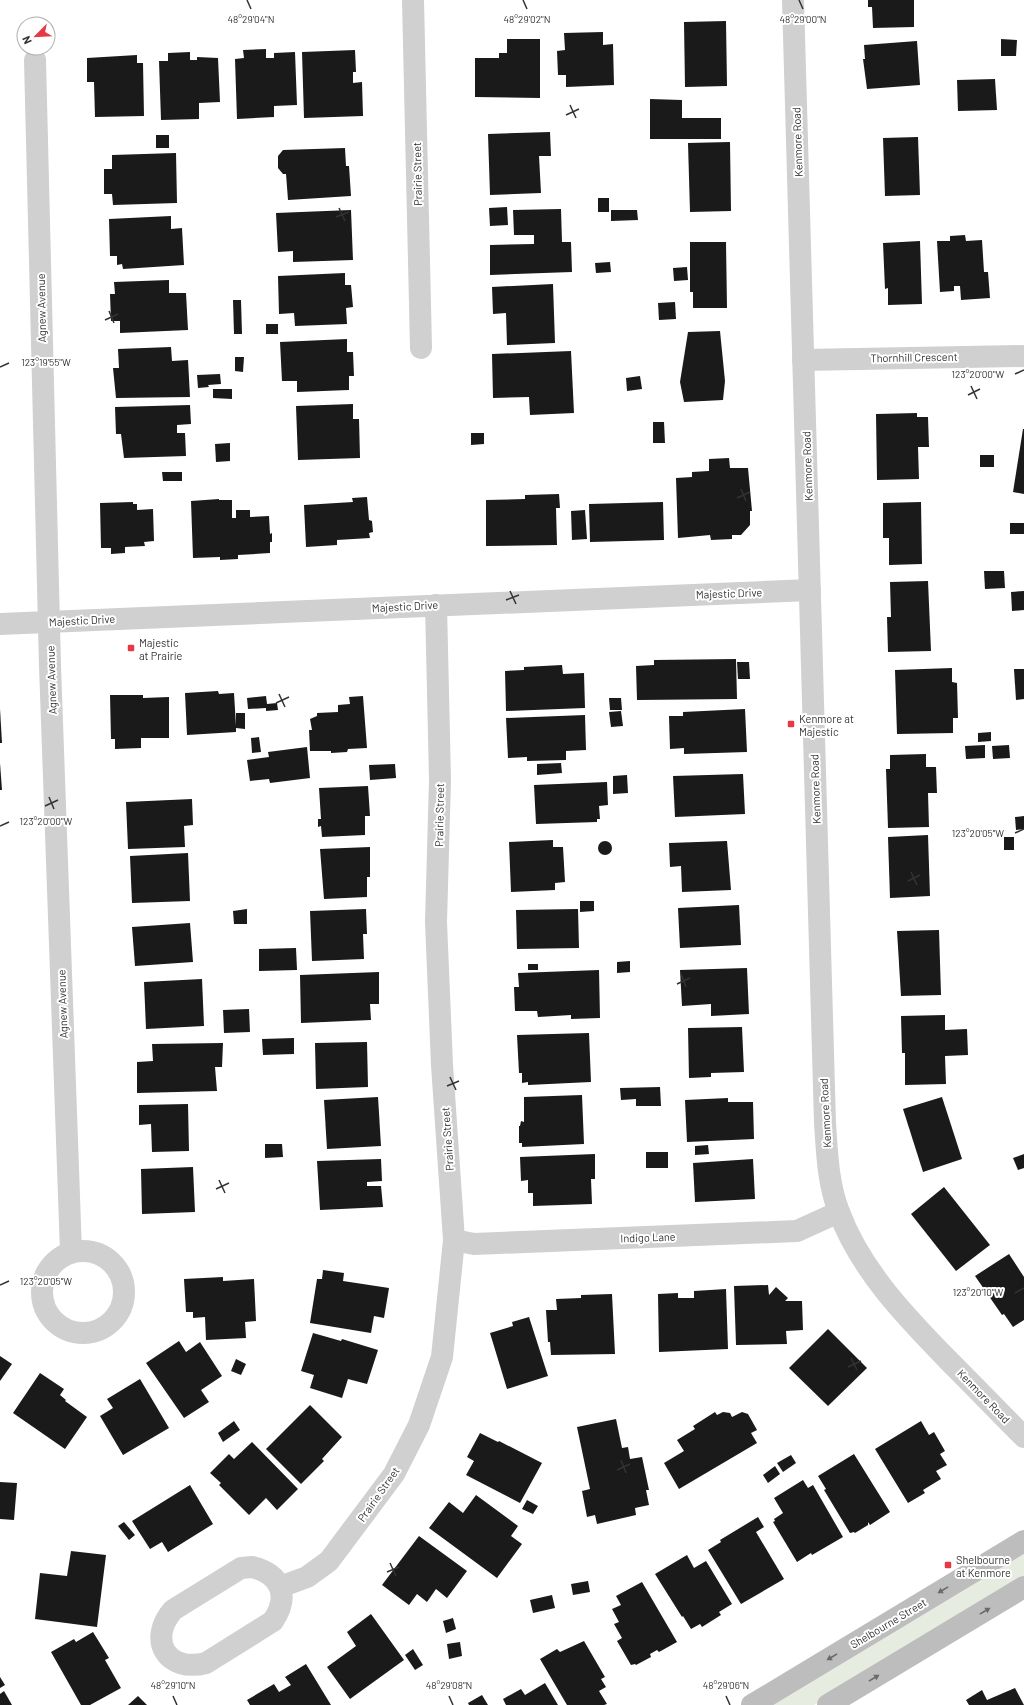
<svg xmlns="http://www.w3.org/2000/svg" width="1024" height="1705" font-family="Barlow,sans-serif">
  <style>
    .green { fill: #e6ecdf }
    .building { fill: #1a1a1a }
    .lines { fill: none; stroke-linecap: round; stroke-linejoin: round }
    .minor { stroke: #d0d0d0; stroke-width: 22 }
    .tertiary { stroke: #d0d0d0; stroke-width: 22 }
    .secondary { stroke: #bdbdbd; stroke-width: 22 }
    .oneway { fill: #6a6a6a }
    .ticks { fill: none; stroke: #333; stroke-width: 1.5 }
    .poi-dot { fill: #e63946; stroke: #fff; stroke-width: 1.5 }
    .labels { text-anchor: middle; dominant-baseline: central; stroke-width: 4; stroke-linejoin: round; paint-order: stroke }
    .street-label { font-size: 11px; fill: #333; stroke: #fff }
    .poi-label { font-size: 11px; fill: #333; stroke: #fff; text-anchor: start }
    .ticks-label { font-size: 10px; text-anchor: middle; fill: #333; stroke: #fff; stroke-width: 4; stroke-linejoin: round; paint-order: stroke }
  </style>
  <rect width="100%" height="100%" fill="#fff"/>
  <polygon class="green" points="1024,1550 1024,1579 814,1705 766,1705"/>
  <g class="building">
    <polygon points="868,0 914,0 914,27 873,28 872,7 868,7"/>
    <polygon points="726,21 727,86 685,87 684,22"/>
    <polygon points="603,32 603,45 613,44 614,85 566,87 566,75 558,75 557,51 565,50 564,33"/>
    <polygon points="507,39 540,39 540,98 475,97 475,58 499,58 499,53 507,53"/>
    <polygon points="1001,39 1017,40 1016,56 1001,56"/>
    <polygon points="917,41 920,85 867,89 863,59 865,59 864,45"/>
    <polygon points="266,49 266,58 274,58 274,53 295,52 297,105 274,106 274,117 237,119 235,59 244,58 243,50"/>
    <polygon points="355,50 356,72 353,72 353,83 362,82 363,116 304,118 302,52"/>
    <polygon points="190,52 190,60 197,60 197,57 218,58 220,102 199,103 199,119 161,120 159,61 168,61 168,53"/>
    <polygon points="137,55 137,63 143,63 144,116 95,117 94,82 87,82 87,58"/>
    <polygon points="995,79 997,110 958,111 957,80"/>
    <polygon points="650,99 682,100 682,118 721,118 721,139 650,139"/>
    <polygon points="550,132 551,156 539,156 541,193 490,195 488,134"/>
    <rect x="156" y="135" width="13" height="13"/>
    <polygon points="918,137 920,195 885,196 883,138"/>
    <polygon points="730,142 731,211 690,212 688,143"/>
    <polygon points="345,148 346,166 349,166 351,196 288,200 286,174 283,174 278,168 278,156 283,150"/>
    <polygon points="176,153 177,203 113,205 112,194 104,194 104,169 112,169 112,155"/>
    <rect x="598" y="198" width="11" height="14"/>
    <polygon points="507,207 508,225 490,226 489,208"/>
    <polygon points="561,209 562,242 571,242 572,272 490,275 490,245 534,244 534,235 514,235 513,210"/>
    <polygon points="351,210 353,260 293,262 293,251 278,252 276,213"/>
    <polygon points="611,210 637,210 638,220 611,221"/>
    <polygon points="171,216 171,229 182,228 184,265 123,269 122,264 117,265 117,256 110,256 109,219"/>
    <polygon points="965,235 966,241 982,240 984,272 988,272 990,298 961,300 960,286 954,286 954,291 940,292 937,241 950,241 950,236"/>
    <polygon points="920,241 922,304 888,305 888,288 885,289 883,243"/>
    <polygon points="690,242 726,242 727,308 693,308 693,292 690,292"/>
    <polygon points="610,262 611,272 596,273 595,263"/>
    <polygon points="687,267 688,280 674,281 673,268"/>
    <polygon points="345,273 345,285 351,285 353,307 346,308 347,324 295,326 294,313 279,314 278,276"/>
    <polygon points="169,280 169,293 186,293 188,330 120,333 120,321 111,321 110,294 115,294 114,282"/>
    <polygon points="553,284 555,343 507,345 506,313 493,314 492,287"/>
    <polygon points="233,300 241,300 242,334 234,334"/>
    <polygon points="675,302 676,319 659,320 658,303"/>
    <rect x="266" y="324" width="12" height="10"/>
    <polygon points="720,331 725,381 723,400 684,402 680,382 688,332"/>
    <polygon points="347,339 347,352 353,352 354,376 349,376 349,390 297,392 297,381 282,381 280,342"/>
    <polygon points="171,347 172,361 188,360 190,397 116,398 113,368 119,368 118,349"/>
    <polygon points="571,351 574,413 530,415 529,397 493,398 492,354"/>
    <polygon points="235,357 244,357 243,372 235,371"/>
    <polygon points="220,374 221,384 208,385 209,387 198,388 197,375"/>
    <polygon points="640,376 642,389 627,391 626,378"/>
    <polygon points="213,389 232,389 232,399 213,398"/>
    <polygon points="353,404 353,419 359,419 360,458 298,460 296,406"/>
    <polygon points="190,405 191,424 177,425 177,433 185,433 186,456 124,458 121,434 116,434 115,407"/>
    <polygon points="917,413 917,417 928,417 929,447 918,447 919,479 877,480 876,414"/>
    <polygon points="653,422 664,422 665,443 653,443"/>
    <polygon points="1023,429 1024,429 1024,494 1013,492"/>
    <polygon points="471,433 484,433 484,444 471,445"/>
    <polygon points="230,443 230,461 216,462 215,444"/>
    <rect x="980" y="455" width="14" height="12"/>
    <polygon points="729,458 730,468 748,468 752,511 750,511 750,525 741,535 732,535 732,539 711,540 710,535 678,538 676,478 692,477 692,472 709,471 709,459"/>
    <polygon points="162,472 182,472 182,481 163,481"/>
    <polygon points="559,494 560,508 556,508 557,545 486,546 486,500 525,499 525,495"/>
    <polygon points="367,497 369,520 372,521 373,532 369,533 370,538 337,540 337,545 306,547 304,505 353,502 352,498"/>
    <polygon points="219,499 219,500 232,500 232,518 236,518 236,510 250,510 250,517 269,516 270,534 272,533 272,542 270,542 270,553 238,555 238,559 220,560 220,557 193,558 191,501"/>
    <polygon points="133,502 133,504 137,504 137,510 153,509 154,541 144,542 145,546 125,547 125,553 111,554 111,548 101,548 100,503"/>
    <polygon points="663,502 664,540 590,542 589,504"/>
    <polygon points="921,502 922,564 889,565 889,538 883,538 883,503"/>
    <polygon points="585,510 587,539 572,540 571,511"/>
    <rect x="1010" y="523" width="14" height="11"/>
    <polygon points="984,571 1004,571 1005,588 985,589"/>
    <polygon points="928,581 931,651 888,652 887,617 891,617 890,582"/>
    <polygon points="1024,591 1024,610 1012,611 1011,592"/>
    <polygon points="736,659 737,699 637,700 636,666 654,665 654,660"/>
    <polygon points="737,662 749,662 750,679 738,679"/>
    <polygon points="562,665 563,674 584,673 585,708 506,711 505,671 524,670 524,667"/>
    <polygon points="952,668 952,682 957,683 958,718 953,718 953,733 897,734 895,670"/>
    <polygon points="1014,669 1024,669 1024,699 1016,700"/>
    <polygon points="218,691 219,694 234,693 236,726 236,713 245,713 245,729 236,728 236,732 187,735 185,693"/>
    <polygon points="110,695 143,695 143,698 169,697 169,738 141,738 141,748 115,749 115,739 111,739"/>
    <polygon points="266,696 267,704 277,703 278,710 266,711 266,708 248,709 247,698"/>
    <polygon points="363,696 367,748 348,749 347,752 331,753 331,751 310,751 309,730 312,730 310,719 317,716 317,713 338,712 338,705 350,704 349,697"/>
    <polygon points="609,698 621,698 622,710 610,710"/>
    <polygon points="0,709 2,743 0,743"/>
    <polygon points="745,709 747,752 684,754 684,748 670,749 669,716 683,716 683,712"/>
    <polygon points="621,711 623,726 611,727 609,712"/>
    <polygon points="585,715 586,750 566,751 566,760 527,761 527,757 508,758 506,718"/>
    <polygon points="991,732 991,741 978,742 978,733"/>
    <polygon points="259,737 261,752 252,753 251,738"/>
    <polygon points="985,745 985,758 966,759 965,746"/>
    <polygon points="1009,745 1010,758 993,759 992,746"/>
    <polygon points="307,747 310,778 270,783 269,779 250,781 247,760 269,757 268,752"/>
    <polygon points="926,754 926,767 936,767 937,793 928,793 929,827 888,828 886,769 890,769 890,755"/>
    <polygon points="0,763 2,790 0,790"/>
    <polygon points="561,763 562,773 537,775 537,764"/>
    <polygon points="395,764 396,778 370,780 369,765"/>
    <polygon points="743,774 745,814 675,817 673,776"/>
    <polygon points="627,775 628,793 613,794 613,776"/>
    <polygon points="607,782 608,805 599,806 600,819 597,819 597,822 536,824 534,785"/>
    <polygon points="368,786 370,816 365,816 365,835 322,837 321,826 318,827 318,819 321,819 319,788"/>
    <polygon points="192,799 193,825 184,826 185,847 128,849 126,802"/>
    <polygon points="1024,816 1024,829 1016,830 1015,817"/>
    <polygon points="928,835 930,896 890,898 888,837"/>
    <rect x="1004" y="837" width="10" height="13"/>
    <polygon points="553,840 553,847 563,847 565,882 555,883 555,890 511,892 509,842"/>
    <circle cx="605" cy="848" r="7"/>
    <polygon points="727,841 731,890 682,892 681,866 670,867 669,843"/>
    <polygon points="370,847 370,877 367,877 367,897 324,899 320,849"/>
    <polygon points="188,853 190,901 132,903 130,856"/>
    <polygon points="580,901 594,901 594,911 580,912"/>
    <polygon points="739,905 741,945 680,948 678,908"/>
    <polygon points="247,909 247,924 234,924 233,911"/>
    <polygon points="366,909 367,934 363,934 364,959 312,961 310,911"/>
    <polygon points="578,909 579,948 517,949 516,910"/>
    <polygon points="190,923 193,962 135,966 132,927"/>
    <polygon points="939,930 941,995 901,996 897,931"/>
    <polygon points="296,948 297,970 259,971 259,949"/>
    <polygon points="630,961 630,972 617,973 617,962"/>
    <rect x="528" y="964" width="10" height="6"/>
    <polygon points="747,968 749,1014 711,1016 711,1004 682,1006 680,970"/>
    <polygon points="599,970 600,1018 571,1019 571,1015 538,1017 537,1011 515,1011 514,987 519,987 518,973"/>
    <polygon points="379,972 379,1004 370,1004 371,1020 301,1023 300,975"/>
    <polygon points="202,979 204,1026 146,1029 144,982"/>
    <polygon points="249,1009 250,1032 224,1033 223,1010"/>
    <polygon points="945,1015 945,1030 967,1029 968,1055 945,1056 946,1084 905,1085 905,1053 902,1053 901,1016"/>
    <polygon points="742,1027 744,1072 711,1073 711,1077 689,1078 688,1028"/>
    <polygon points="589,1033 591,1082 528,1085 528,1082 522,1083 522,1073 519,1073 517,1035"/>
    <polygon points="294,1038 294,1054 263,1055 262,1039"/>
    <polygon points="367,1042 368,1087 316,1089 315,1043"/>
    <polygon points="223,1043 222,1067 215,1067 217,1091 137,1093 137,1062 153,1061 152,1044"/>
    <polygon points="660,1087 661,1106 636,1106 636,1099 621,1100 620,1088"/>
    <polygon points="582,1095 584,1144 522,1147 522,1143 519,1143 519,1126 520,1126 521,1121 524,1122 524,1097"/>
    <polygon points="378,1097 381,1146 327,1149 324,1100"/>
    <polygon points="942,1097 962,1159 923,1172 903,1109"/>
    <polygon points="728,1098 728,1102 753,1102 754,1139 687,1142 685,1100"/>
    <polygon points="188,1104 189,1151 152,1152 151,1124 139,1125 139,1105"/>
    <polygon points="265,1144 282,1144 283,1157 265,1158"/>
    <polygon points="708,1145 709,1154 695,1155 695,1146"/>
    <rect x="646" y="1152" width="22" height="16"/>
    <polygon points="595,1154 595,1179 591,1179 592,1204 533,1206 533,1193 528,1193 528,1180 521,1181 520,1157"/>
    <polygon points="1024,1154 1024,1168 1018,1170 1013,1158"/>
    <polygon points="381,1159 382,1181 367,1182 367,1186 381,1186 383,1207 320,1210 317,1161"/>
    <polygon points="753,1159 755,1199 695,1202 693,1163"/>
    <polygon points="193,1167 195,1212 142,1214 141,1169"/>
    <polygon points="944,1187 990,1245 956,1271 911,1214"/>
    <polygon points="1009,1254 1024,1277 1024,1320 1013,1327 1004,1314 1002,1315 975,1276"/>
    <polygon points="323,1270 344,1273 343,1281 389,1288 384,1318 374,1316 371,1333 310,1323 317,1279 322,1279"/>
    <polygon points="223,1277 223,1281 254,1279 256,1321 245,1322 246,1338 206,1340 205,1317 193,1318 193,1312 186,1312 184,1279"/>
    <polygon points="768,1285 769,1295 776,1287 788,1298 785,1301 802,1301 803,1330 786,1331 787,1344 736,1345 734,1286"/>
    <polygon points="726,1289 728,1349 659,1352 658,1294 678,1293 678,1298 694,1298 694,1291"/>
    <polygon points="612,1294 615,1354 551,1355 550,1342 548,1342 546,1310 557,1310 556,1299 581,1298 581,1295"/>
    <polygon points="529,1317 548,1376 507,1389 490,1333 513,1326 512,1322"/>
    <polygon points="828,1329 867,1368 828,1406 789,1368"/>
    <polygon points="313,1333 341,1341 342,1339 378,1350 367,1384 348,1379 342,1398 310,1388 314,1375 301,1371"/>
    <polygon points="179,1341 186,1352 200,1342 222,1376 201,1390 209,1402 184,1418 146,1363"/>
    <polygon points="0,1356 12,1364 0,1381"/>
    <polygon points="236,1359 246,1364 241,1375 231,1371"/>
    <polygon points="40,1373 64,1389 60,1395 66,1400 65,1401 87,1417 65,1449 13,1413"/>
    <polygon points="140,1379 169,1428 123,1455 100,1416 113,1408 107,1399"/>
    <polygon points="310,1405 342,1437 322,1459 324,1461 301,1484 266,1449"/>
    <polygon points="715,1412 717,1415 723,1412 730,1413 732,1417 742,1412 748,1414 757,1430 751,1433 757,1443 679,1489 664,1463 684,1451 677,1440 695,1429 693,1426"/>
    <polygon points="616,1419 622,1448 628,1447 630,1459 642,1457 649,1490 646,1490 649,1505 635,1508 636,1515 597,1524 595,1515 587,1517 582,1491 590,1489 577,1427"/>
    <polygon points="234,1421 240,1430 223,1442 218,1433"/>
    <polygon points="921,1421 929,1435 934,1432 945,1451 940,1454 947,1465 936,1471 941,1479 923,1490 925,1493 908,1503 875,1449"/>
    <polygon points="480,1433 498,1442 499,1441 542,1463 520,1503 466,1475 474,1461 467,1457"/>
    <polygon points="252,1442 298,1489 277,1510 266,1498 249,1515 219,1485 221,1483 210,1473 229,1454 234,1459"/>
    <polygon points="854,1454 890,1512 870,1525 868,1522 868,1525 855,1533 854,1532 850,1533 824,1490 826,1489 818,1476"/>
    <polygon points="791,1455 796,1463 783,1472 777,1463"/>
    <polygon points="775,1466 780,1474 768,1483 763,1475"/>
    <polygon points="803,1480 808,1488 813,1485 843,1537 812,1555 811,1553 797,1562 773,1522 775,1521 774,1519 783,1513 774,1498"/>
    <polygon points="0,1482 17,1483 14,1520 0,1519"/>
    <polygon points="190,1485 213,1524 168,1552 162,1542 150,1549 132,1521"/>
    <polygon points="476,1495 518,1526 511,1536 522,1544 497,1578 429,1528 449,1502 463,1513"/>
    <polygon points="527,1500 538,1506 533,1514 522,1509"/>
    <polygon points="758,1517 764,1527 756,1532 784,1579 741,1604 708,1550 721,1542 720,1540"/>
    <polygon points="124,1522 135,1535 129,1540 118,1526"/>
    <polygon points="419,1536 467,1571 447,1598 436,1589 427,1602 417,1594 409,1605 382,1585"/>
    <polygon points="71,1551 106,1555 97,1627 35,1619 40,1573 67,1576"/>
    <polygon points="687,1555 694,1568 706,1561 732,1604 719,1612 721,1615 702,1627 700,1624 691,1629 683,1616 682,1617 655,1574"/>
    <polygon points="588,1581 590,1592 573,1595 571,1584"/>
    <polygon points="642,1582 677,1642 659,1652 657,1650 650,1654 651,1657 636,1665 635,1664 631,1665 617,1641 622,1638 614,1624 619,1622 612,1609 621,1605 616,1596"/>
    <polygon points="552,1595 555,1608 533,1613 530,1600"/>
    <polygon points="371,1614 404,1660 350,1699 327,1667 356,1646 347,1632"/>
    <polygon points="453,1618 456,1629 446,1633 443,1621"/>
    <polygon points="93,1632 109,1658 105,1660 121,1688 90,1705 81,1705 51,1652 74,1639 76,1642"/>
    <polygon points="584,1641 605,1677 601,1679 606,1687 599,1691 607,1704 604,1705 567,1705 540,1659 557,1649 560,1652"/>
    <polygon points="460,1642 462,1656 449,1659 447,1644"/>
    <polygon points="413,1649 423,1665 415,1670 405,1655"/>
    <polygon points="306,1664 331,1705 250,1705 247,1700 274,1684 279,1692 291,1685 285,1677"/>
    <polygon points="0,1677 5,1685 0,1688"/>
    <polygon points="545,1683 558,1705 506,1705 503,1699 521,1689 525,1695"/>
    <polygon points="1015,1688 1024,1705 969,1705 966,1700 982,1690 987,1700"/>
    <polygon points="4,1691 12,1705 0,1705 0,1694"/>
    <polygon points="482,1695 488,1705 469,1705 468,1703"/>
    <polygon points="138,1696 147,1705 128,1705"/>
  </g>
  <g class="lines">
    <g class="minor">
      <polyline points="413,0 421,348"/>
      <polyline points="35,60 50,666 71,1252"/>
      <polyline points="803,360 1024,356"/>
      <polyline points="454,1240 474,1244 797,1231 839,1212"/>
      <circle cx="83" cy="1292" r="41"/>
      <path d="M252 1567C281 1574 290 1596 273 1621L206 1663C167 1673 147 1640 173 1610L241 1568Z"/>
      <polyline points="280,1587 307,1577 329,1561 394,1474 419,1425 442,1357 454,1240 442,1065 436,922 440,780 436,605"/>
    </g>
    <g class="tertiary">
      <path d="M793 0 825 1123C827 1153 828 1184 839 1212 861 1271 907 1318 950 1362 975 1387 999 1412 1024 1437"/>
      <polyline points="0,624 810,590"/>
    </g>
    <g class="secondary">
      <polyline points="752,1705 1024,1541"/>
      <polyline points="828,1705 1024,1587"/>
    </g>
  </g>
  <defs><path id="oneway-solid" d="M-6-.8H1V-3.2L6.5 0L1 3.2V.8H-6Z"/></defs>
  <g class="oneway">
    <use href="#oneway-solid" transform="translate(943 1590) rotate(149)"/>
    <use href="#oneway-solid" transform="translate(985 1611) rotate(-31)"/>
    <use href="#oneway-solid" transform="translate(832 1657) rotate(149)"/>
    <use href="#oneway-solid" transform="translate(874 1678) rotate(-31)"/>
  </g>
  <path class="ticks" d="M247 0 251 9M523 0 527 9M799 0 803 9M570 105 576 118M566 115 579 109M339 208 345 221M336 217 349 212M109 311 114 323M105 320 118 314M0 367 9 363M1015 374 1024 370M971 386 977 399M968 395 980 389M741 489 746 501M737 498 750 492M510 591 516 604M506 600 519 595M279 694 285 707M276 703 289 697M49 797 54 809M45 806 58 800M0 826 9 822M1015 833 1024 829M911 872 917 885M908 881 920 875M681 974 686 987M677 984 690 978M450 1077 456 1090M447 1086 459 1081M219 1180 225 1193M216 1189 229 1183M0 1285 9 1281M1015 1293 1024 1288M851 1358 857 1370M848 1367 861 1361M621 1460 626 1473M617 1470 630 1464M390 1563 396 1576M387 1572 399 1567M173 1696 177 1705M449 1696 453 1705M726 1696 730 1705"/>
  <g class="poi-dot">
    <rect x="127" y="644" width="8" height="8" rx="2"/>
    <rect x="787" y="720" width="8" height="8" rx="2"/>
    <rect x="944" y="1561" width="8" height="8" rx="2"/>
  </g>
  <g class="labels">
    <g class="street-label">
      <text transform="translate(797 142) rotate(-92)">Kenmore Road</text>
      <text transform="translate(417 174) rotate(-91)">Prairie Street</text>
      <text transform="translate(41 308) rotate(-91)">Agnew Avenue</text>
      <text transform="translate(914 357) rotate(-1)">Thornhill Crescent</text>
      <text transform="translate(807 466) rotate(-92)">Kenmore Road</text>
      <text transform="translate(729 593) rotate(-2)">Majestic Drive</text>
      <text transform="translate(405 606) rotate(-3)">Majestic Drive</text>
      <text transform="translate(82 620) rotate(-3)">Majestic Drive</text>
      <text transform="translate(51 680) rotate(-92)">Agnew Avenue</text>
      <text transform="translate(815 789) rotate(-92)">Kenmore Road</text>
      <text transform="translate(439 815) rotate(-89)">Prairie Street</text>
      <text transform="translate(62 1004) rotate(-92)">Agnew Avenue</text>
      <text transform="translate(825 1113) rotate(-93)">Kenmore Road</text>
      <text transform="translate(447 1139) rotate(-94)">Prairie Street</text>
      <text transform="translate(648 1237) rotate(-2)">Indigo Lane</text>
      <text transform="translate(984 1396) rotate(46)">Kenmore Road</text>
      <text transform="translate(378 1494) rotate(-55)">Prairie Street</text>
      <text transform="translate(888 1623) rotate(-31)">Shelbourne Street</text>
    </g>
    <g class="poi-label">
      <text x="139" y="642">Majestic<tspan x="139" dy="13">at Prairie</tspan></text>
      <text x="799" y="718">Kenmore at<tspan x="799" dy="13">Majestic</tspan></text>
      <text x="956" y="1559">Shelbourne<tspan x="956" dy="13">at Kenmore</tspan></text>
    </g>
  </g>
  <g class="ticks-label">
    <text x="251" y="23">48°29'04"N</text>
    <text x="527" y="23">48°29'02"N</text>
    <text x="803" y="23">48°29'00"N</text>
    <text x="46" y="366">123°19'55"W</text>
    <text x="978" y="378">123°20'00"W</text>
    <text x="46" y="825">123°20'00"W</text>
    <text x="978" y="837">123°20'05"W</text>
    <text x="46" y="1285">123°20'05"W</text>
    <text x="978" y="1296">123°20'10"W</text>
    <text x="173" y="1689">48°29'10"N</text>
    <text x="449" y="1689">48°29'08"N</text>
    <text x="726" y="1689">48°29'06"N</text>
  </g>
  <g transform="translate(36 36) rotate(246)"><circle r="19" fill="#ffffff" stroke="#adadad"/>
  <path d="M0-3L7 15L0 10L-7 15Z" fill="#e63946"/>
  <text y="-6" font-size="11" font-weight="bold" text-anchor="middle" fill="#333333">N</text>
  </g>
</svg>
